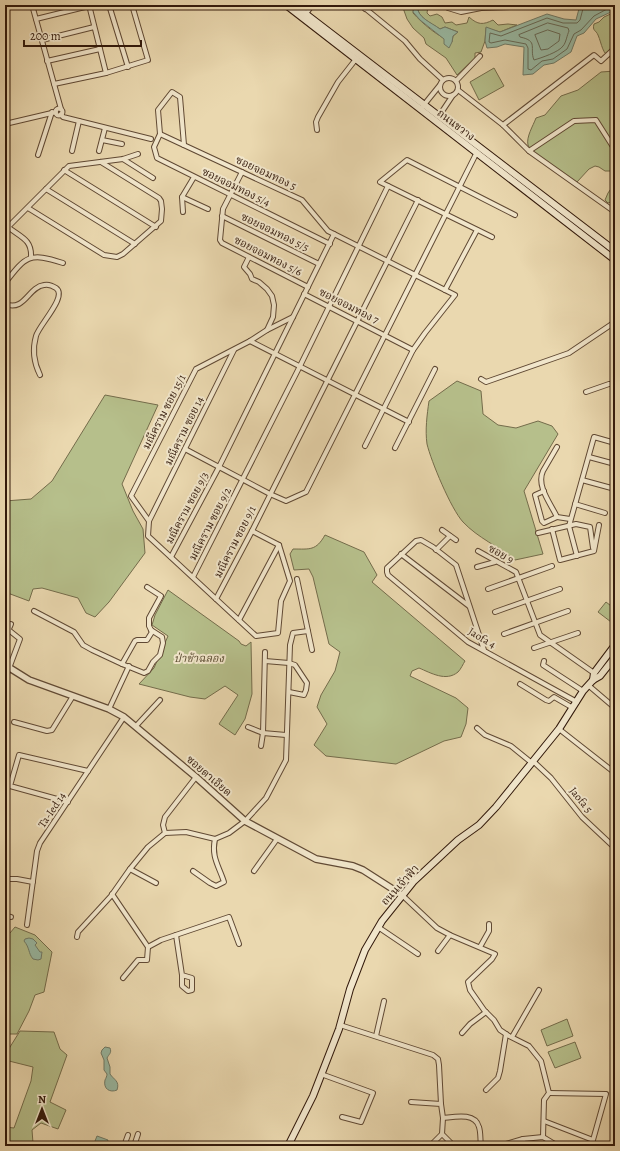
<svg xmlns="http://www.w3.org/2000/svg" width="620" height="1151" font-family="Alegreya,'Noto Serif Thai',serif">
  <style>
    .green { fill: #b6bf8b; stroke: #746c4b }
    .water { fill: #99bba5; stroke: #707a67 }
    .lines { fill: none; stroke-linecap: round; stroke-linejoin: round }
    .shore { stroke: #666a58; stroke-width: 1 }
    .minor-casing { stroke: #604934; stroke-width: 6 }
    .tertiary-casing { stroke: #604934; stroke-width: 8 }
    .secondary-casing { stroke: #32190b; stroke-width: 8 }
    .minor { stroke: #f1e6cb; stroke-width: 4 }
    .tertiary { stroke: #f1e6cb; stroke-width: 5.5 }
    .secondary { stroke: #f1e6cb; stroke-width: 6 }
    .labels { text-anchor: middle; dominant-baseline: central; stroke-width: 4; stroke-linejoin: round; paint-order: stroke }
    .street-label { font-size: 11px; fill: #32190b; stroke: #f1e6cb }
    .park-label { font-size: 11px; font-style: italic; fill: #5a4b31; stroke: #f1e6cb }
  </style>
  <rect width="100%" height="100%" fill="#ead8af"/>
  <filter id="stains"><feTurbulence type="fractalNoise" baseFrequency=".005" numOctaves="4"/><feColorMatrix values="0 0 0 0 .2 0 0 0 0 .09 0 0 0 0 .02 0 0 0 .5 -.17"/></filter>
  <radialGradient id="worn" r=".72"><stop offset=".6" stop-color="#630" stop-opacity="0"/><stop offset="1" stop-color="#630" stop-opacity=".3"/></radialGradient>
  <g class="green">
    <path d="M402 5H414L413 13C423 24 437 36 452 42L453 36 458 32 445 27 440 29C431 23 417 18 417 5L428 6 427 13 430 16 437 14 442 17 445 23 452 22 456 25 467 23 469 17C478 25 483 25 493 20L498 25 508 24 517 25 500 32 486 28 485 41 481 52 475 53V58L457 75 446 58 426 44 424 38 413 28 407 19Z"/>
    <path d="M615 12V56L612 58C602 55 602 44 598 35 596 30 592 31 594 24L599 22 604 17Z"/>
    <polygon points="494,68 504,86 479,100 470,82"/>
    <path d="M615 71V171H605L599 167 595 166 589 169 577 182C566 179 532 156 528 145 526 137 533 126 536 118L545 115 561 96 578 90 601 72Z"/>
    <polygon points="615,183 615,198 611,202 608,203 605,200 608,193"/>
    <path d="M457 381 481 391 483 414 498 425 516 428 538 421 552 426 558 434 524 491 543 554 515 560C498 546 478 538 463 522 451 509 431 461 427 444 425 430 427 415 429 401Z"/>
    <polygon points="105,395 158,405 122,484 133,511 143,529 145,553 109,602 95,617 86,613 78,598 42,588 33,589 29,601 5,592 5,501 31,499 52,481"/>
    <path d="M325 535 364 552 377 575 372 582 465 661C463 664 461 669 458 672 446 682 431 673 419 668L412 671 410 676 456 698 468 708 466 724 461 737 444 741 396 764 326 756 314 745 327 724 317 707 321 695 335 671 340 652 329 644 313 577 309 569 294 570 290 554 293 549C310 549 316 551 325 535Z"/>
    <polygon points="168,590 239,641 241,644 246,646 251,642 252,694 245,719 235,735 219,724 238,695 225,686 205,699 190,697 139,684 154,668 168,636 152,625 155,615"/>
    <polygon points="606,602 615,609 615,625 598,612"/>
    <polygon points="15,927 35,935 52,952 44,992 35,995 29,1011 17,1034 5,1034 5,931 10,933"/>
    <polygon points="567,1019 573,1036 547,1046 541,1030"/>
    <polygon points="20,1031 54,1032 60,1049 67,1055 50,1102 66,1110 58,1129 41,1123 32,1130 33,1143 31,1146 5,1146 5,1127 14,1128 31,1081 33,1067 5,1060 5,1055"/>
    <polygon points="575,1042 581,1058 555,1068 548,1052"/>
  </g>
  <g class="water">
    <path d="M414 5H417C417 18 431 22 440 29L445 27 458 32 453 36 452 42 449 48 444 44V39L420 20 413 12Z"/>
    <polygon points="580,5 612,5 611,12 596,19 584,33 577,36 571,52 554,63 544,65 533,74 523,75 524,47 505,44 497,47 487,48 485,41 486,27 500,32 547,14 564,19 576,20"/>
    <path d="M29 938 33 939 37 943 35 945 40 952H42L41 959 38 960 33 959C28 953 30 948 24 941L25 939Z"/>
    <path d="M105 1047 110 1048C112 1053 109 1054 107 1058L110 1067V1074C114 1080 120 1081 117 1090 110 1093 103 1089 105 1080 106 1078 107 1076 107 1074L104 1070V1060L101 1053 102 1050Z"/>
    <polygon points="97,1136 108,1140 106,1146 93,1146"/>
  </g>
  <g class="lines">
    <g class="shore">
      <polyline points="584,5 580,20 577,23 563,23 547,18 501,36 490,33 489,42 491,43 505,40 526,44 528,48 528,69 531,70 542,61 553,59 567,49 574,34 581,30 594,16 607,9 608,5"/>
      <path d="M548 23 568 28 569 31C567 35 566 43 563 46 559 52 541 58 534 60 529 48 539 41 520 37L519 35Z"/>
      <polygon points="548,30 560,34 559,41 548,49 541,50 535,35"/>
    </g>
    <defs>
      <g id="minor">
        <polyline points="32,5 61,109"/>
        <polyline points="89,5 106,73"/>
        <polyline points="109,5 128,67"/>
        <polyline points="361,5 405,41 420,59 443,80"/>
        <polyline points="445,5 448,8 461,12 481,8 510,7 522,5"/>
        <polyline points="365,9 370,5"/>
        <polyline points="306,14 312,5"/>
        <polyline points="36,19 89,6"/>
        <polyline points="42,40 94,27"/>
        <polyline points="47,61 100,49"/>
        <circle cx="449" cy="87" r="9"/>
        <polyline points="456,81 480,56"/>
        <polyline points="54,84 106,73 148,60 132,5"/>
        <polyline points="458,90 503,125 529,151 615,212"/>
        <polyline points="423,106 440,85"/>
        <circle cx="59" cy="112" r="3.5"/>
        <polyline points="61,114 63,117 151,139"/>
        <polyline points="439,116 453,95"/>
        <polyline points="5,124 56,112"/>
        <polyline points="503,125 594,55 601,61 615,48"/>
        <polyline points="317,130 316,122 318,117 338,82 356,59"/>
        <polyline points="160,134 302,200 328,231 455,295 425,333 413,350 365,446"/>
        <polyline points="160,134 154,147 157,158 330,244"/>
        <polyline points="160,134 158,110 172,92 180,97 184,145"/>
        <polyline points="102,140 122,144"/>
        <polyline points="72,151 79,121"/>
        <polyline points="99,151 105,128"/>
        <polyline points="529,151 574,121 596,120 615,150"/>
        <polyline points="38,155 52,112"/>
        <polyline points="123,159 153,178"/>
        <polyline points="64,170 156,227"/>
        <polyline points="242,172 223,209 220,240 222,243 308,287"/>
        <polyline points="46,189 135,244"/>
        <polyline points="182,197 208,209"/>
        <polyline points="28,208 104,255 117,257 123,254 161,221 162,209 161,201 159,198 101,162"/>
        <polyline points="183,212 182,197 194,177"/>
        <polyline points="222,216 319,264"/>
        <path d="M8 227C20 237 32 239 31 257"/>
        <polyline points="5,230 69,166 123,159 138,154"/>
        <polyline points="492,237 380,182 407,160 515,215"/>
        <polyline points="249,257 244,267 250,274 252,279 259,282 267,289 272,296 274,305 273,317 267,330 250,341 196,369 131,496 149,521 148,536 256,636 278,633 281,601 290,581 279,545 252,531"/>
        <path d="M5 283C26 256 29 252 63 263"/>
        <polyline points="445,290 477,230"/>
        <polyline points="304,294 413,350"/>
        <path d="M5 304C25 312 28 287 44 285 48 284 53 286 56 288 68 296 39 325 36 336 32 350 34 363 40 375"/>
        <polyline points="267,330 293,317"/>
        <polyline points="250,341 409,422"/>
        <polyline points="481,379 486,382 569,353 615,322"/>
        <polyline points="586,392 609,384 612,384 615,388"/>
        <path d="M557 447 543 471C536 486 551 504 557 517L570 519"/>
        <polyline points="395,448 435,369"/>
        <polyline points="185,449 270,494 286,501 306,492 477,152"/>
        <polyline points="589,457 615,464"/>
        <polyline points="582,480 615,489"/>
        <polyline points="544,491 535,495 542,521 544,523 557,517"/>
        <polyline points="614,503 615,498"/>
        <polyline points="575,504 605,513"/>
        <polyline points="149,521 234,350"/>
        <polyline points="552,529 560,560 594,551 599,525"/>
        <polyline points="442,530 456,540"/>
        <polyline points="538,533 576,524 590,527 593,548"/>
        <polyline points="436,550 450,536"/>
        <polyline points="478,551 516,572 540,635 594,673"/>
        <polyline points="401,554 469,606"/>
        <polyline points="577,556 569,526 594,437 615,443"/>
        <polyline points="171,557 219,467 334,234"/>
        <polyline points="477,567 495,562"/>
        <polyline points="193,577 300,366 388,186"/>
        <polyline points="297,579 312,650"/>
        <polyline points="488,589 552,566"/>
        <polyline points="216,599 252,531 418,200"/>
        <polyline points="34,611 74,632 83,645 92,650 122,664 144,673 148,671 153,662 160,655 163,643 162,637 151,630"/>
        <polyline points="495,612 560,589"/>
        <polyline points="239,620 279,545"/>
        <polyline points="5,627 20,639 5,679"/>
        <polyline points="504,634 568,611"/>
        <polyline points="5,638 11,624"/>
        <polyline points="534,648 578,633"/>
        <polyline points="484,650 456,565 433,547 421,540 416,541 387,568 387,572 388,575 468,642 577,702"/>
        <polyline points="265,661 289,663 295,665 307,683 306,690 304,695 289,692"/>
        <polyline points="544,661 543,665 583,691"/>
        <polyline points="122,664 135,641 137,640 147,640 152,632 149,626 149,618 161,596 147,587"/>
        <polyline points="520,684 546,700 549,701 554,697 573,708"/>
        <polyline points="588,685 615,708"/>
        <polyline points="109,709 129,666"/>
        <polyline points="14,722 47,731 52,730 73,696"/>
        <polyline points="136,726 160,700"/>
        <polyline points="248,727 263,733 286,735"/>
        <polyline points="477,728 485,735 511,746 532,763"/>
        <polyline points="559,729 615,773"/>
        <polyline points="261,746 263,733 265,652"/>
        <polyline points="533,761 551,778 582,817 615,848"/>
        <polyline points="68,802 10,786 19,755 88,771"/>
        <polyline points="5,814 7,815"/>
        <polyline points="165,833 163,825 165,817 196,777"/>
        <polyline points="130,869 156,883"/>
        <path d="M193 871 210 883 216 886 224 882C219 866 211 857 215 839"/>
        <polyline points="254,871 277,839"/>
        <polyline points="5,879 17,879 33,882"/>
        <polyline points="112,894 148,947 161,940 229,917 239,944"/>
        <polyline points="402,895 437,928 450,935 495,954 492,959 468,982 470,990 484,1010 494,1020 500,1030 509,1036 529,1046 541,1061 549,1093 544,1100 543,1137"/>
        <polyline points="5,916 11,917"/>
        <polyline points="27,925 37,851 40,843 124,717"/>
        <polyline points="378,927 418,954"/>
        <polyline points="176,935 182,975 192,978 192,990 188,991 182,986 182,975"/>
        <polyline points="77,937 78,932 111,896 130,869 148,847 165,833 186,832 215,839 229,833 245,821 266,798 286,760 290,645 293,633 308,631"/>
        <polyline points="480,947 489,931 489,924"/>
        <polyline points="438,951 450,935"/>
        <polyline points="123,978 138,960 147,960 148,947"/>
        <polyline points="340,1025 433,1055 438,1059 439,1065 441,1104"/>
        <polyline points="462,1033 470,1024 486,1012"/>
        <polyline points="376,1036 384,1001"/>
        <polyline points="512,1037 539,990"/>
        <polyline points="321,1074 373,1093 361,1122 342,1117"/>
        <polyline points="486,1090 498,1078 500,1071 506,1034"/>
        <polyline points="411,1102 441,1104 443,1118 442,1134 430,1146"/>
        <path d="M443 1118C454 1117 475 1112 479 1127 481 1133 480 1140 481 1146"/>
        <polyline points="544,1121 593,1140 606,1094 549,1093"/>
        <polyline points="442,1134 454,1146"/>
        <polyline points="124,1146 128,1135"/>
        <polyline points="134,1146 138,1134"/>
        <polyline points="499,1146 523,1139 543,1137 558,1146"/>
        <polyline points="523,1146 523,1139"/>
      </g>
      <polyline id="tertiary" points="5,665 29,680 109,709 124,717 196,777 245,821 316,859 353,866 363,870 402,895"/>
      <g id="secondary">
        <polyline points="286,5 615,260"/>
        <polyline points="294,5 615,251"/>
        <polyline points="593,680 594,673 615,645"/>
        <polyline points="288,1146 313,1096 339,1029 350,989 365,950 382,921 414,881 458,840 479,825 496,807 559,729 583,691 593,680 600,676 615,657"/>
      </g>
    </defs>
    <use href="#minor" class="minor-casing"/>
    <use href="#tertiary" class="tertiary-casing"/>
    <use href="#secondary" class="secondary-casing"/>
    <use href="#minor" class="minor"/>
    <use href="#tertiary" class="tertiary"/>
    <use href="#secondary" class="secondary"/>
  </g>
  <g class="labels">
    <g class="street-label">
      <text transform="translate(456 125) rotate(37)">ถนนขวาง</text>
      <text transform="translate(266 173) rotate(25)">ซอยจอมทอง 5</text>
      <text transform="translate(236 187) rotate(26)">ซอยจอมทอง 5/4</text>
      <text transform="translate(275 232) rotate(26)">ซอยจอมทอง 5/5</text>
      <text transform="translate(268 256) rotate(27)">ซอยจอมทอง 5/6</text>
      <text transform="translate(349 306) rotate(27)">ซอยจอมทอง 7</text>
      <text transform="translate(164 412) rotate(-63)">มณีคราม ซอย 15/1</text>
      <text transform="translate(184 431) rotate(-64)">มณีคราม ซอย 14</text>
      <text transform="translate(187 508) rotate(-62)">มณีคราม ซอย 9/3</text>
      <text transform="translate(210 524) rotate(-63)">มณีคราม ซอย 9/2</text>
      <text transform="translate(235 542) rotate(-63)">มณีคราม ซอย 9/1</text>
      <text transform="translate(501 554) rotate(29)">ซอย 9</text>
      <text transform="translate(482 638) rotate(31)">Jaofa 4</text>
      <text transform="translate(209 776) rotate(41)">ซอยตาเอียด</text>
      <text transform="translate(581 800) rotate(51)">Jaofa 5</text>
      <text transform="translate(52 810) rotate(-56)">Ta-Ied 14</text>
      <text transform="translate(400 885) rotate(-48)">ถนนเจ้าฟ้า</text>
    </g>
    <g class="park-label">
      <text x="199" y="658">ป่าช้าฉลอง</text>
    </g>
  </g>
  <rect width="620" height="1151" fill="none" stroke="#ead8af" stroke-width="20"/>
  <rect x="6" y="6" width="608" height="1139" fill="none" stroke="#32190b" stroke-width="2"/>
  <rect x="10" y="10" width="600" height="1131" fill="none" stroke="#32190b"/>
  <g transform="translate(42 1109)" stroke="#f1e6cb" stroke-width="3" paint-order="stroke">
  <path d="M0-3L7 15L0 10L-7 15Z" fill="#32190b"/>
  <text y="-6" font-size="11" font-weight="bold" text-anchor="middle" fill="#32190b">N</text>
  </g>
  <path d="M24 40v6h117v-6" fill="none" stroke="#32190b" stroke-width="2"/>
  <text x="30" y="40" font-size="12" fill="#32190b" stroke="#f1e6cb" stroke-width="3" paint-order="stroke">200 m</text>
  <rect width="100%" height="100%" filter="url(#stains)"/>
  <rect width="100%" height="100%" fill="url(#worn)"/>
</svg>
